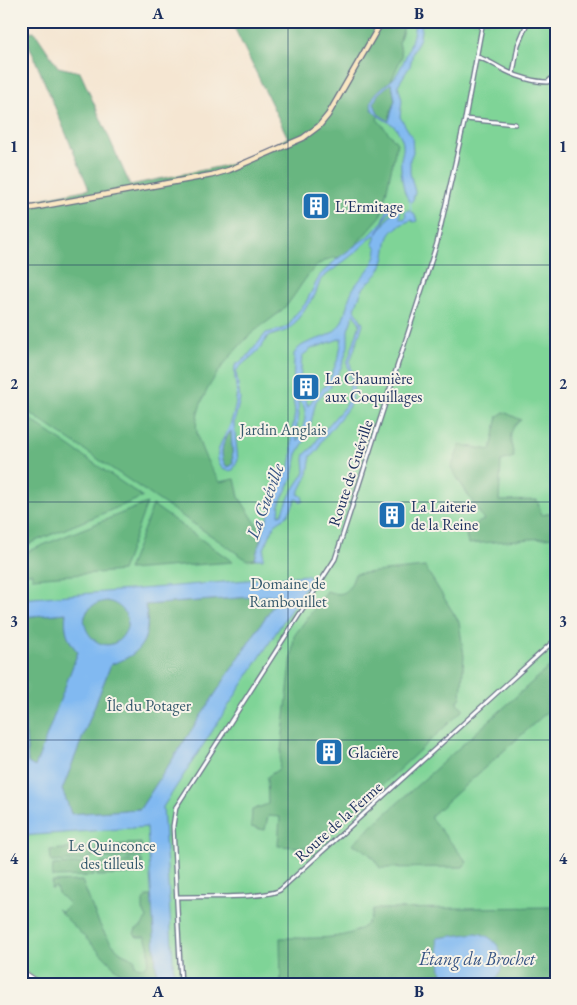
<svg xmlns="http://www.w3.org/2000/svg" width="577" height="1005" font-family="'EB Garamond',serif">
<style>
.green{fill:#7fd497;stroke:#4d827a}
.forest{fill:#67b680;stroke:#41726f;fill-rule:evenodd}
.water{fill:#81b9f1;stroke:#4e74a8;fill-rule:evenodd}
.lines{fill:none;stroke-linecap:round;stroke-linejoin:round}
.stream{stroke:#81b9f1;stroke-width:1}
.minor-casing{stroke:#676f87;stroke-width:5.5}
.tertiary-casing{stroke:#676f87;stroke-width:6}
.secondary-casing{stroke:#676f87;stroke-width:7}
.minor{stroke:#fff;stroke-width:3}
.tertiary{stroke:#fff;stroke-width:4}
.secondary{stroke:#fae7c3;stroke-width:4.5}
.grid{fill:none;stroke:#1b2f5e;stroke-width:1;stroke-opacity:0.55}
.labels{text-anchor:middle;stroke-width:4;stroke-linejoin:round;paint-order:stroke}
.poi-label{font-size:16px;fill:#1b2f5e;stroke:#f7f3e8;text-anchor:start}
.park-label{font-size:16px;fill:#34586c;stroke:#f7f3e8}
.street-label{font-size:16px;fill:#1b2f5e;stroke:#f7f3e8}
.water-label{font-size:18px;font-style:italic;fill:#345283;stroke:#f7f3e8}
.neatline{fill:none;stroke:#1b2f5e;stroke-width:2}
.grid-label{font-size:16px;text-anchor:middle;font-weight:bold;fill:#1b2f5e}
</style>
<rect width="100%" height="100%" fill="#f7f3e8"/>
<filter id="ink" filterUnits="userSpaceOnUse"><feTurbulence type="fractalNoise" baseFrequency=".02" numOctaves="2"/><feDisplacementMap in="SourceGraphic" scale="10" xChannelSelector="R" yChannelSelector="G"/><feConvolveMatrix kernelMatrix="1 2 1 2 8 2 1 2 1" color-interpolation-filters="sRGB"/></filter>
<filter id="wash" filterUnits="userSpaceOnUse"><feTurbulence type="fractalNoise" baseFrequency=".0096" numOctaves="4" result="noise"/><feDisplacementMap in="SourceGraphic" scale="20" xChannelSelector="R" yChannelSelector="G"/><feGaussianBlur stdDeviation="1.12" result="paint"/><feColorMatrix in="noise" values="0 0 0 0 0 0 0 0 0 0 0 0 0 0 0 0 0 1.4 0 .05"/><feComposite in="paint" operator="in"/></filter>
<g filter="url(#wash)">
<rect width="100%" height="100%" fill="#f5e6d2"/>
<polygon class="green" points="386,21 556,21 556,984 44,984 21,969 21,215 223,177 313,137"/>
<g class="forest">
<path d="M231 21H406L399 42 402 56 390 83 392 84 395 100 390 113V121L386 120 379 115 377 119 397 143 381 216 344 258C314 253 302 288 286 306 276 317 261 325 250 335 228 357 203 387 197 418 193 438 209 466 220 482L235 479 239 497 257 525 260 534V541L255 559 247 560 21 407V203L89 189 24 33 34 31 58 67 80 72 130 185 233 164 288 138ZM310 191 325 197 327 203V212L318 216 311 215 300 205V200Z"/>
<path d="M504 412 521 420C506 431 511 441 514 457L501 461 499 501 537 500 542 515 556 512V537L468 544 465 529 484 520 451 468 460 445 491 450 498 416Z"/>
<polygon points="21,413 143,497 21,547"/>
<path d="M231 431 233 463 231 466 227 467C218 456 222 441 231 431Z"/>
<polygon points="147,503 122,571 32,578 32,573 24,573 21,567 21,554"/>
<polygon points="153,505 233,562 128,570"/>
<path d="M425 567 459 622 464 656 461 697 457 703 464 709 315 848 278 846 280 817 268 816 265 830 251 827 252 810 268 804 267 777 279 769 294 636 327 591C345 598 349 591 355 574Z"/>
<path d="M277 595 278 598 140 809 71 814 67 802 62 790 111 664C142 656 153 635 145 605Z"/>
<circle cx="106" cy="623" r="22"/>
<path d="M66 613C64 628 67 640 78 652L36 767 28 764 21 676V617Z"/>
<path d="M550 666 556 670V704L430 817 467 862 463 867 380 868C372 856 366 848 352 844Z"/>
<polygon points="141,843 142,857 102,859 101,856 96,856 96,846"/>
<polygon points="92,847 93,857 88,857 88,860 51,862 50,850"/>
<polygon points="142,860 143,874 97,876 97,865 101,865 101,863"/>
<polygon points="89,863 89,866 93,866 94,876 52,877 53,865"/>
<path d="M82 881C92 904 99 933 118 950 123 955 130 955 135 960V966L145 967C152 959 149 946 145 937H137L134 934 136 929 141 927 147 918 143 910V901L147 896H152L157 980 160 981V984H131L57 909 62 912 69 904 58 893 56 887 51 889 52 882Z"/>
<path d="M556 907V984H281L280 938C306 937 370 945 373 909Z"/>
</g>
<g class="water">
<path d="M415 21H422L420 38 413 52 410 66 398 85 402 100 400 117 412 137 413 152 410 159V173L415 192 413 200 411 202C403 198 400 168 401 159 402 154 404 149 403 144 403 140 398 130 395 127 388 119 367 116 372 100 376 90 387 85 394 78 403 67 415 36 415 21ZM390 84H392L395 100 389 121 378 114 374 103 378 94Z"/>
<path d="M393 205 377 234 397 206 400 208V218L404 219 406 217 405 212 408 210 414 213 417 221 413 222 412 220C375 233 394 249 378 273 374 278 368 282 364 287 360 294 357 302 355 309L363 324 350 362 354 384 352 398 348 408 321 442 319 449 311 456 308 474 298 494 302 496 303 501 302 502 296 499 288 515 275 524 264 549 263 559H255L266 522 278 489 290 466 292 455V433L295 412 293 398 294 354C301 340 321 341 333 332 347 322 345 305 352 291 360 276 377 266 377 248L373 244 376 236 374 235 356 252 321 279 315 295 292 327 288 330 267 337C262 352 246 359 236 371L240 399 234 423 238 460 233 470C228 471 223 471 220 465 212 450 227 436 231 422 233 415 236 406 236 399 238 388 233 377 235 365L246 358 266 333 282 329 289 325 294 316 305 304 320 275 337 259 371 234 383 221 387 210ZM354 313 360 324 347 363 351 379 348 398 345 406 320 435 313 447 305 454 304 459 305 472 290 495 282 514 279 515 280 502 293 477 297 454 308 435 316 401 330 387 342 366 348 346V330ZM342 338 339 356 331 376 325 386 316 395 308 406 300 380 302 356 311 349ZM298 400C312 409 302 429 298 441L295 435 299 416ZM231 431 233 463 231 466 227 467C218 456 222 441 231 431Z"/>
<path d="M308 575 310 580 163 807 174 976 167 981 157 980 147 827 21 836V676L28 763 35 767 78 652C67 640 64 628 66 613L21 617V599ZM277 595 278 598 140 809 71 814 67 802 62 790 111 664C143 655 152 636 145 605ZM106 601C122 603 134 619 124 634 102 669 58 609 106 601Z"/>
<path d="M476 933C502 936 512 967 491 984H443L437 938Z"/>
</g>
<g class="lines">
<polyline class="stream" points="410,201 411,212"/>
</g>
</g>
<g filter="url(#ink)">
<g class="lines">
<defs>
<g id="minor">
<path d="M477 57C488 60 496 66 506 71 518 77 535 82 548 82L556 74"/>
<polyline points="513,74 518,45 528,21"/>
<polyline points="465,119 515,124"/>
<path d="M177 897C199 896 264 899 280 890L556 639"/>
<polyline points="181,984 173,826 176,807 335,559 437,243 465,119 483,21"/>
</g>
<polyline id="tertiary" points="21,971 41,984"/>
<polyline id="secondary" points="21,210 212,175 229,170 303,138 319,126 328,115 382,21"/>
</defs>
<use href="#minor" class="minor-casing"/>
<use href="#tertiary" class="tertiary-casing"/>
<use href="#secondary" class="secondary-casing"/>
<use href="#minor" class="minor"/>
<use href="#tertiary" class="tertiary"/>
<use href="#secondary" class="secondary"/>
</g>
</g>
<path class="grid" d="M288 21V984M21 265H556M21 502H556M21 740H556"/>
<defs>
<symbol id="building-square" viewBox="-11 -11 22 22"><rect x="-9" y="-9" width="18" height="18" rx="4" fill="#1f6fb2" stroke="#f7f3e8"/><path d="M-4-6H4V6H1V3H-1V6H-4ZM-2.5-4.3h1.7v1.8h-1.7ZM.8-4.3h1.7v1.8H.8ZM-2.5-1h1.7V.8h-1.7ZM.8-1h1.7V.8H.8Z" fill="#fff"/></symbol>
</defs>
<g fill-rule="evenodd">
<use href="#building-square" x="300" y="190" width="32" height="32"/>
<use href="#building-square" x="290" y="371" width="32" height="32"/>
<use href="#building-square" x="376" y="499" width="32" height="32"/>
<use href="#building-square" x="313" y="736" width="32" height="32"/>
</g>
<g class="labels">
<g class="poi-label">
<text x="335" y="212">L'Ermitage</text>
<text x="325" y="384">La Chaumière<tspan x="325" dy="18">aux Coquillages</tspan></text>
<text x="411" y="512">La Laiterie<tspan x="411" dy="18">de la Reine</tspan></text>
<text x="348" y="758">Glacière</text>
</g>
<g class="park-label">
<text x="283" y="435">Jardin Anglais</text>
<text x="288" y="589">Domaine de<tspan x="288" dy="18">Rambouillet</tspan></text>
<text x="149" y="711">Île du Potager</text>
<text x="112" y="851">Le Quinconce<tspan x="112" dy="18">des tilleuls</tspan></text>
</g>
<g class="street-label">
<text transform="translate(350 473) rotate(-72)" y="6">Route de Guéville</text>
<text transform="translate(338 821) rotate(-42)" y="6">Route de la Ferme</text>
</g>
<g class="water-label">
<text transform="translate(265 501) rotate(-70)" y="6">La Guéville</text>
<text x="477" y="965">Étang du Brochet</text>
</g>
</g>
<rect width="577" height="1005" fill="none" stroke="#f7f3e8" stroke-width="55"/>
<rect x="28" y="28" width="522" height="950" class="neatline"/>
<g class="grid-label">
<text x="158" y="19">A</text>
<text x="419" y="19">B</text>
<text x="14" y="152">1</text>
<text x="563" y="152">1</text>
<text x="14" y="389">2</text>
<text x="563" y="389">2</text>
<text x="14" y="627">3</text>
<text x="563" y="627">3</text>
<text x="14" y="864">4</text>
<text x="563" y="864">4</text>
<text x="158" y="997">A</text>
<text x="419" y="997">B</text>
</g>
</svg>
